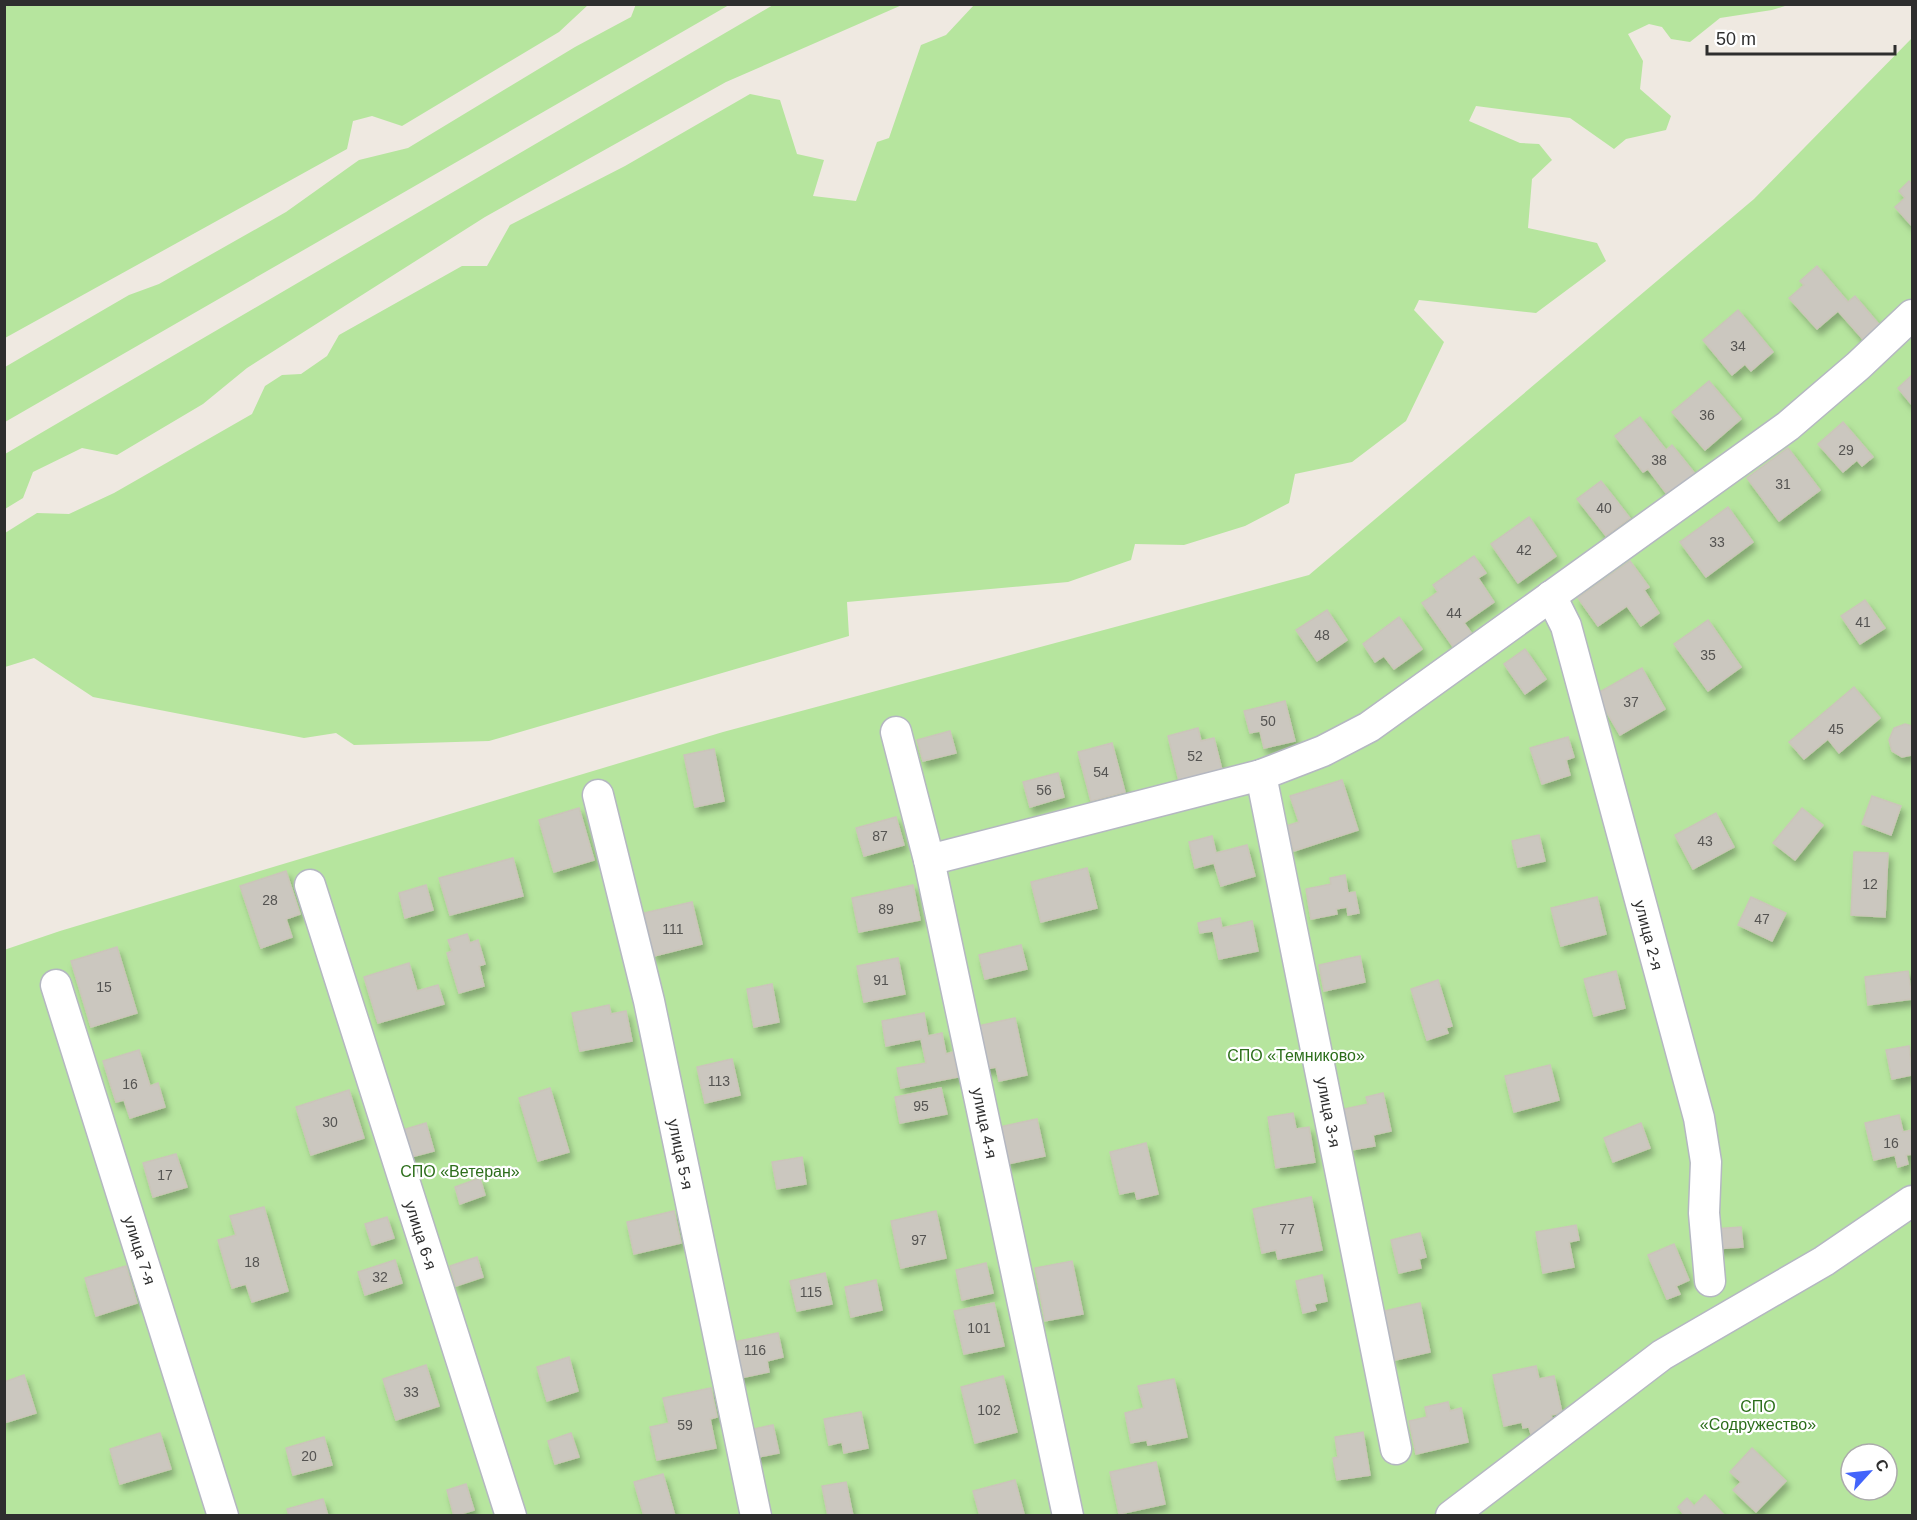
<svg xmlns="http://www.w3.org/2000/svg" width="1917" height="1520" font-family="Arial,sans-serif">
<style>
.green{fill:#b6e59e;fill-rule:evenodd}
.building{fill:#cbc7bf;stroke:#cbc5ba;stroke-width:1.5;filter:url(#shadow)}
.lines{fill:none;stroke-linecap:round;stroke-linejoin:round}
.street-casing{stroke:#b4b7c1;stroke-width:33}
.street{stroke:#fff;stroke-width:30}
.labels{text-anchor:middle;stroke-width:4.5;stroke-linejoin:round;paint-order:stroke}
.number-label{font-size:14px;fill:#555452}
.street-label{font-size:16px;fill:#2e2e2e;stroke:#fff}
.park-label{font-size:16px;fill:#2c6e1b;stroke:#fff}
</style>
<defs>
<filter id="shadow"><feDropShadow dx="3.5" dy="6" stdDeviation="3" flood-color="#0004"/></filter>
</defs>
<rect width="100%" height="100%" fill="#efe9e1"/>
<g class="green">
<polygon points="5,4 588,4 588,5 559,32 402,126 372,116 353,121 347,149 5,338"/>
<polygon points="636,4 729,5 5,422 5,367 129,295 159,284 286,212 359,160 408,148 575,47 631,17"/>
<polygon points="773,5 902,5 726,82 485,217 247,368 203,404 117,455 82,448 33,472 23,498 5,509 5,454"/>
<polygon points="974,5 1788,5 1772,10 1720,18 1690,42 1671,39 1662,27 1649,24 1628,34 1643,61 1640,89 1671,116 1666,130 1626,139 1614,149 1570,118 1476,106 1469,121 1520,143 1539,144 1552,160 1532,179 1528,228 1597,243 1606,261 1536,313 1419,300 1414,310 1444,342 1406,421 1352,462 1295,474 1289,503 1245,526 1184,545 1135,544 1131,560 1068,582 847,602 849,636 489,741 354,745 336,733 304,738 93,697 34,658 5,667 5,533 37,513 69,514 114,493 252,414 265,386 282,375 301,374 327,356 339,335 462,266 487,266 510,225 625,166 750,94 780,100 797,154 824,160 813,196 856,201 877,142 889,138 921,45 946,35"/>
<path d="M1912 38V1515H5L4 950 60 931 723 732 1309 575 1754 199ZM1851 1454H1887V1490H1851Z"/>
</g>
<g class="building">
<polygon points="1909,181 1912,184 1912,226 1895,207 1905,198 1899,191"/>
<polygon points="1817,266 1848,302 1855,296 1883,329 1867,344 1838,311 1817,329 1789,298 1804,285 1800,281"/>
<polygon points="1738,310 1773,352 1751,371 1745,364 1732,375 1703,340"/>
<polygon points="1912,375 1912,405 1898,388"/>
<polygon points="1709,381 1741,419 1705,450 1672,412"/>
<polygon points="1640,417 1666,450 1672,445 1697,476 1669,497 1648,469 1643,472 1615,436"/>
<polygon points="1843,422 1873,457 1862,466 1857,460 1843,472 1818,444"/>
<polygon points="1788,448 1820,490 1779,521 1747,478"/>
<polygon points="1601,481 1630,518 1606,536 1577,499"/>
<polygon points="1728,507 1753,542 1706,577 1680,542"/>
<polygon points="1529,517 1556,556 1518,583 1491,544"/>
<polygon points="1474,556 1486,573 1478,578 1494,602 1464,623 1475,638 1456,651 1422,603 1438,592 1433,585"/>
<polygon points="1630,561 1649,587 1644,590 1659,613 1641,626 1627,606 1598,626 1578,598"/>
<polygon points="1865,600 1885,628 1860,644 1841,616"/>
<polygon points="1327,610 1347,640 1317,661 1296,630"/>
<polygon points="1399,617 1422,649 1394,669 1384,656 1375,662 1363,644"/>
<polygon points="1708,620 1741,667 1708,691 1674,644"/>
<polygon points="1525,649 1546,679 1525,694 1504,664"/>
<polygon points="1642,668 1665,709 1620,735 1596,694"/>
<polygon points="1854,687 1880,718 1839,753 1828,739 1804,759 1789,742"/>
<polygon points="1285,701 1295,741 1264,748 1260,731 1250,733 1244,711"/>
<polygon points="1905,724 1912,726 1912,755 1902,757 1892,751 1889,740 1894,728"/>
<polygon points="1198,728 1201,741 1214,738 1222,770 1179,781 1168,736"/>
<polygon points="950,731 956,753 923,761 917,740"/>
<polygon points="1568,737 1574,757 1566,760 1570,775 1542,784 1530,748"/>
<polygon points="1112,743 1125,792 1091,801 1078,752"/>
<polygon points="714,749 724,801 695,807 684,755"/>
<polygon points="1058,773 1064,797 1030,807 1023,782"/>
<polygon points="1342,780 1358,830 1294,851 1286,826 1299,822 1290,796"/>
<polygon points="1872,796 1901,806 1891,835 1862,824"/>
<polygon points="579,808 594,860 554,872 539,820"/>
<polygon points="1802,808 1823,825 1795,860 1773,843"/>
<polygon points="1716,813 1734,847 1693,869 1675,835"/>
<polygon points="896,817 904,845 864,856 856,828"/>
<polygon points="1539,835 1545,861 1518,867 1512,841"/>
<polygon points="1212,836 1216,853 1247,845 1255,876 1221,886 1214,863 1195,868 1189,842"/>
<polygon points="1854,852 1888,853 1885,917 1851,915"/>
<polygon points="513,858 523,896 450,915 439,878"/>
<polygon points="1087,868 1097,908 1041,922 1031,882"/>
<polygon points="286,871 300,914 286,919 292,937 261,948 240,886"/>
<polygon points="1345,875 1348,893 1355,892 1359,913 1348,915 1347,907 1336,909 1337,914 1311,919 1306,889 1331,884 1330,878"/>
<polygon points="426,885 433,910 405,918 399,893"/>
<polygon points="913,885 920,920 859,932 852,898"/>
<polygon points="1597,897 1606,934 1561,946 1551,908"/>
<polygon points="1751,897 1786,913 1772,941 1738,925"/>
<polygon points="692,902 702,944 654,956 644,913"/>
<polygon points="1220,918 1222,928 1252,921 1258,951 1219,959 1213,931 1200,933 1198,923"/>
<polygon points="467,934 470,943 478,940 485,964 479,966 484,986 459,993 447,953 452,951 448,940"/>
<polygon points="1021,945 1027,969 985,979 979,955"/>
<polygon points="117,947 137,1013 91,1027 71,961"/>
<polygon points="1360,956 1365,982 1324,991 1319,965"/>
<polygon points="898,958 905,994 864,1002 857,966"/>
<polygon points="409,963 417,991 438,985 444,1004 378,1023 364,977"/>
<polygon points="1616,971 1625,1008 1594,1016 1584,979"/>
<polygon points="1908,971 1912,999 1868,1005 1865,977"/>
<polygon points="1438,980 1452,1026 1446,1028 1448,1033 1427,1040 1411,989"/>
<polygon points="772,984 779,1022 754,1027 747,989"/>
<polygon points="609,1005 611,1014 626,1011 632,1041 580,1051 572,1013"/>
<polygon points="924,1013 928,1036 942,1033 946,1054 953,1052 958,1077 901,1088 897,1068 926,1063 921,1039 886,1046 882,1021"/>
<polygon points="1015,1018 1027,1075 999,1081 996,1067 982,1070 973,1027"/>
<polygon points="1909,1046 1912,1075 1892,1079 1886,1050"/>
<polygon points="139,1050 150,1086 158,1083 165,1107 130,1118 124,1100 116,1102 103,1061"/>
<polygon points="732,1059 740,1095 705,1103 697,1067"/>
<polygon points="1550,1065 1559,1100 1514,1112 1505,1076"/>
<polygon points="550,1088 569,1152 538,1161 519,1098"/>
<polygon points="941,1088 947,1114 900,1123 895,1097"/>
<polygon points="349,1090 364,1138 311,1155 296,1107"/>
<polygon points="1383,1093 1391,1131 1373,1135 1375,1146 1352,1150 1344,1109 1368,1104 1366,1097"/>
<polygon points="1293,1113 1296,1129 1309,1127 1315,1162 1276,1168 1268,1117"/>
<polygon points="1899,1115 1903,1132 1912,1130 1912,1154 1906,1155 1908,1164 1898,1167 1895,1155 1874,1160 1865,1123"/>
<polygon points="1037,1119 1045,1156 1007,1164 999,1127"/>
<polygon points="426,1123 434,1151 407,1158 399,1131"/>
<polygon points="1641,1123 1650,1148 1613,1162 1604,1138"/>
<polygon points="1146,1143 1158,1194 1137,1199 1135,1191 1120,1194 1110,1152"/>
<polygon points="176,1154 187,1187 153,1197 143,1163"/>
<polygon points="802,1157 806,1184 777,1189 772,1162"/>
<polygon points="480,1178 485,1195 460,1204 455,1187"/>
<polygon points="1311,1197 1322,1250 1278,1259 1276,1250 1262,1253 1253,1209"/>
<polygon points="264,1207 288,1291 252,1302 246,1284 232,1288 218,1240 236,1235 230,1216"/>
<polygon points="674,1211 681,1243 634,1254 627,1222"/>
<polygon points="936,1211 946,1258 901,1268 891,1221"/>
<polygon points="387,1217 394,1238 372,1245 365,1224"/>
<polygon points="1576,1225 1579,1240 1569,1242 1574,1267 1543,1273 1536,1232"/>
<polygon points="1741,1227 1743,1247 1714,1249 1713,1229"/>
<polygon points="1420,1233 1426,1257 1419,1259 1421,1268 1399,1273 1391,1240"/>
<polygon points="1674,1244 1689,1280 1676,1286 1680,1294 1667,1299 1648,1255"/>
<polygon points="477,1257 483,1277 456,1286 450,1266"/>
<polygon points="395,1260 402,1283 365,1295 358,1272"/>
<polygon points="1072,1261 1083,1314 1045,1321 1035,1268"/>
<polygon points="986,1263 993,1293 962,1300 956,1270"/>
<polygon points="126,1266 137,1303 96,1316 85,1278"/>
<polygon points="825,1273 832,1304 797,1311 790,1281"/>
<polygon points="1322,1275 1327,1301 1314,1304 1316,1310 1303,1313 1296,1281"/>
<polygon points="876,1280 882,1310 851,1317 845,1287"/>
<polygon points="994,1303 1004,1346 964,1354 954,1311"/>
<polygon points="1420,1303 1430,1352 1395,1360 1384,1311"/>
<polygon points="778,1333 783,1357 767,1361 769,1372 735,1379 728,1343"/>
<polygon points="569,1357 578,1391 547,1401 537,1367"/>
<polygon points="426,1365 439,1406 396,1420 383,1379"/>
<polygon points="1536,1366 1539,1379 1554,1376 1562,1413 1551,1415 1555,1429 1531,1434 1529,1427 1523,1428 1522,1422 1504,1426 1493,1375"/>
<polygon points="24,1375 36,1413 4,1423 4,1382"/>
<polygon points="1003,1376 1017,1432 975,1443 961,1387"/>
<polygon points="1174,1379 1187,1437 1148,1445 1147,1440 1131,1443 1125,1413 1144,1408 1138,1386"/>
<polygon points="711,1388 717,1417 710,1419 716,1448 657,1460 650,1427 669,1423 663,1398"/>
<polygon points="1448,1402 1450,1411 1461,1408 1468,1442 1416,1454 1409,1421 1427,1417 1425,1407"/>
<polygon points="861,1412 868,1448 844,1453 842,1442 829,1445 824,1419"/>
<polygon points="773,1425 779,1453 753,1458 748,1430"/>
<polygon points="1363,1432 1370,1475 1337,1480 1333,1458 1338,1457 1335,1437"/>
<polygon points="160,1433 171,1469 120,1484 110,1449"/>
<polygon points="571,1433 579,1457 555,1464 548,1441"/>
<polygon points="324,1437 332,1465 293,1475 286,1448"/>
<polygon points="1752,1448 1786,1481 1756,1512 1733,1490 1741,1482 1730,1472"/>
<polygon points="1156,1462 1165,1504 1119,1514 1110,1472"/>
<polygon points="663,1474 675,1516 644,1516 634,1482"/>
<polygon points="1015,1480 1024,1514 980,1516 973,1491"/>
<polygon points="846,1482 853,1516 828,1516 822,1486"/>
<polygon points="466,1484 474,1510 454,1516 447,1490"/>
<polygon points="1705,1495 1725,1516 1685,1516 1678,1507 1687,1498 1694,1506"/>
<polygon points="323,1499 328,1516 289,1516 287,1509"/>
</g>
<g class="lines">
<defs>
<g id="street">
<polyline points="1551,596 1566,626 1699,1118 1706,1162 1704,1213 1710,1281"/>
<polyline points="896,732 929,860 1068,1516"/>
<polyline points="1261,775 1396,1449"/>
<polyline points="598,795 649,1001 756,1516"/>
<polyline points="929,860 1261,775 1323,751 1369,727 1788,426 1858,366 1912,315"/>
<polyline points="310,885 511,1516"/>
<polyline points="56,985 223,1516"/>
<polyline points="1451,1516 1662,1355 1824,1261 1912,1201"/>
</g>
</defs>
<use href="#street" class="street-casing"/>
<use href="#street" class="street"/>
</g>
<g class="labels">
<g class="number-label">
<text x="1738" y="351">34</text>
<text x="1707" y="420">36</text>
<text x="1846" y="455">29</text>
<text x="1659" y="465">38</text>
<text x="1783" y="489">31</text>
<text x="1604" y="513">40</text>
<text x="1717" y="547">33</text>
<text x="1524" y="555">42</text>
<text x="1454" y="618">44</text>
<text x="1863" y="627">41</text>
<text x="1322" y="640">48</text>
<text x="1708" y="660">35</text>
<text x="1631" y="707">37</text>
<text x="1268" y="726">50</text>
<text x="1836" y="734">45</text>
<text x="1195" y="761">52</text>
<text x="1101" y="777">54</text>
<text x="1044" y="795">56</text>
<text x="880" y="841">87</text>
<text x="1705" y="846">43</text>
<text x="1870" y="889">12</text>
<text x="270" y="905">28</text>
<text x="886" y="914">89</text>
<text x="1762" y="924">47</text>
<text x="673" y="934">111</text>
<text x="881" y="985">91</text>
<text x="104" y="992">15</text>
<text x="719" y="1086">113</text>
<text x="130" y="1089">16</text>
<text x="921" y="1111">95</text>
<text x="330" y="1127">30</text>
<text x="1891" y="1148">16</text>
<text x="165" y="1180">17</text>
<text x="1287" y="1234">77</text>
<text x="919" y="1245">97</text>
<text x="252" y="1267">18</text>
<text x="380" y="1282">32</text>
<text x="811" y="1297">115</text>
<text x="979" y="1333">101</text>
<text x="755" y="1355">116</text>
<text x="411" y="1397">33</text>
<text x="989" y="1415">102</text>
<text x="685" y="1430">59</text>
<text x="309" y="1461">20</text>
</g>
<g class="street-label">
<text transform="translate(1649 935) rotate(75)" y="6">улица 2-я</text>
<text transform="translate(1329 1112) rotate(79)" y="6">улица 3-я</text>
<text transform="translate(985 1123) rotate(78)" y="6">улица 4-я</text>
<text transform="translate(681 1154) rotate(78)" y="6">улица 5-я</text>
<text transform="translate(421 1235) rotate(72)" y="6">улица 6-я</text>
<text transform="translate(140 1250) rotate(72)" y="6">улица 7-я</text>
</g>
<g class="park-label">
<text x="1296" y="1061">СПО «Темниково»</text>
<text x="460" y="1177">СПО «Ветеран»</text>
<text x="1758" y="1412">СПО<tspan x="1758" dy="18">«Содружество»</tspan></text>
</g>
</g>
<rect width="1917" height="1520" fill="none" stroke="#2e2e2e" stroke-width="12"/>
<g transform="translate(1869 1472) rotate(63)"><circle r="28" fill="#ffffff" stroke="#ababab" stroke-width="1.5"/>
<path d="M0-4.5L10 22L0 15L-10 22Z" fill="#4264fb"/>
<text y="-9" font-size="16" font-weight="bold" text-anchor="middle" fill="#2e2e2e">С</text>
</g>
<path d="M1707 45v9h188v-9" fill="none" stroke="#2e2e2e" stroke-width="3"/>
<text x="1716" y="45" font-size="18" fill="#2e2e2e" stroke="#ffffff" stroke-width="4.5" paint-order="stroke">50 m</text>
</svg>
